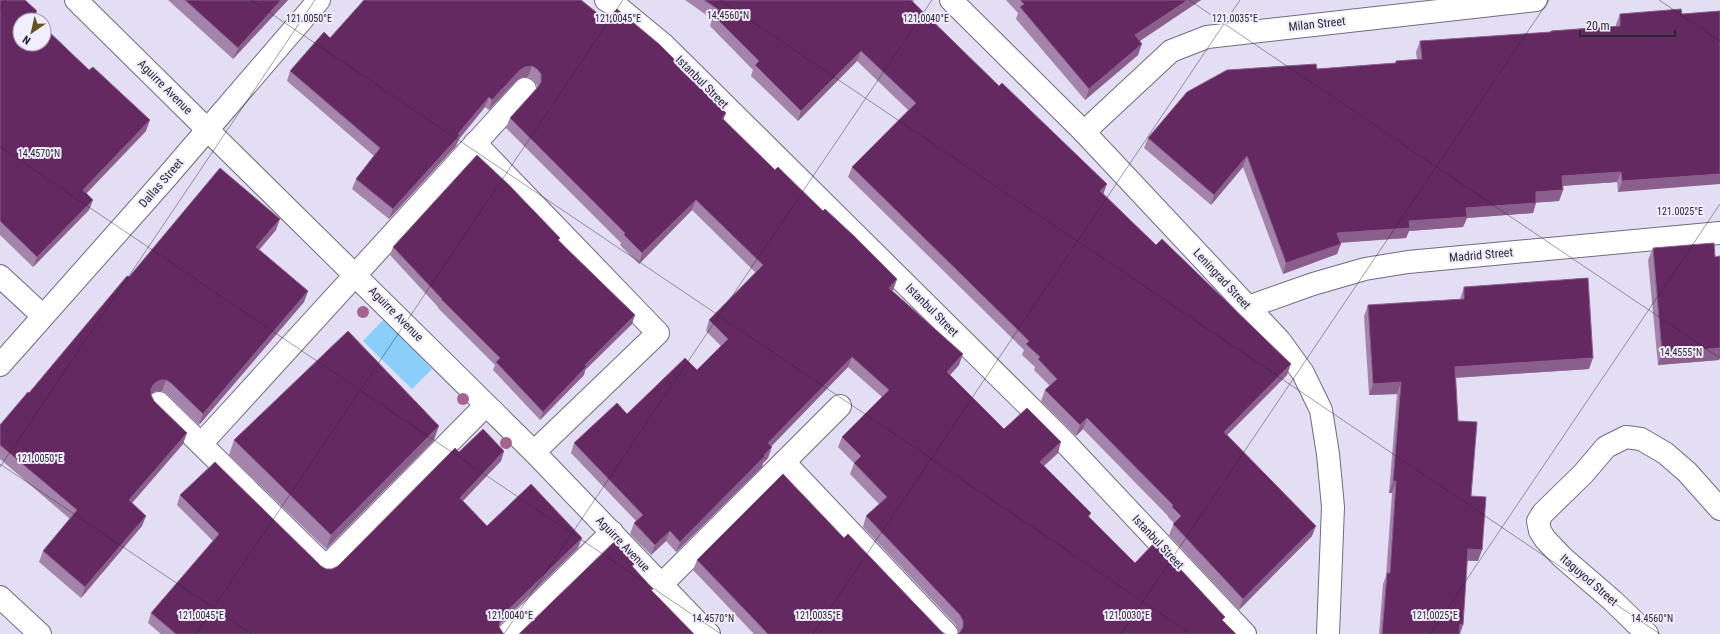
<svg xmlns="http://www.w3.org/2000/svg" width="1720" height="634" font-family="'Roboto Condensed',sans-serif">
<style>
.water{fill:#8acffa}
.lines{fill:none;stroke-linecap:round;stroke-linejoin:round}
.minor-casing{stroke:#716b7f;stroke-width:24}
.minor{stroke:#fff;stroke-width:22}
.tree{fill:#a6648c}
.wall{fill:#a484aa}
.shaded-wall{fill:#8b5f8d}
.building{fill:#652961;stroke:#8b5f8d}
.ticks{fill:none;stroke:#29272f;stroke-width:1;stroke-opacity:0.45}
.labels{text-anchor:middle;stroke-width:4;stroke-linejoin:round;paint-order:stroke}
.street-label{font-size:12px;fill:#29272f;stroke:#f1ecfe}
.ticks-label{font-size:10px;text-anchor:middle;fill:#29272f;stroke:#f1ecfe;stroke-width:4;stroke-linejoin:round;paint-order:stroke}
</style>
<rect width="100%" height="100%" fill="#e4def4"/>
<polygon class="water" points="384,319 432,369 412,389 363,341"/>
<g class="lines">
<defs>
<g id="minor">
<polyline points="76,0 534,452 709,634"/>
<polyline points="606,0 618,7 664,45 1058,435 1245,634"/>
<polyline points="951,0 1084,132 1280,341 1303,373 1321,410 1328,454 1333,507 1328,634"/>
<polyline points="1084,132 1171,51 1207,37 1536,0"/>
<polyline points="475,143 658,333 534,452"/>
<polyline points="0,276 43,316"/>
<polyline points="1248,307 1313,284 1365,269 1408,262 1720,233"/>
<polyline points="0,365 165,179 319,0"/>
<polyline points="159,403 326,567 486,405"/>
<polyline points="201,444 525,89"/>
<polyline points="784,462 947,634"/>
<polyline points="662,584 840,406"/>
<polyline points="0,597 40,634"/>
<polyline points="508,634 612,532"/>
<polyline points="1647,634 1613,601 1562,557 1545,539 1540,531 1538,521 1543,513 1583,474 1606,447 1626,437 1641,439 1665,453 1687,472 1720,509"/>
</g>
</defs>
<use href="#minor" class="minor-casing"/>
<use href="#minor" class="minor"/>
</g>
<g class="tree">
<circle cx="363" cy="312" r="6"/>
<circle cx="463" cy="399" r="6"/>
<circle cx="506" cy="443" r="6"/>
</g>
<g class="wall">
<polygon points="0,0 37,11 34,18 146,131 86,194 89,210 33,267 0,235"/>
<polygon points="168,0 288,0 233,59"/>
<polygon points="685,0 914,0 913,2 1103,193 1287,375 1227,435 1312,536 1239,610 1169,535 1174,523 1168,517 1168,516 1083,429 1076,436 1041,401 1045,390 1050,386 1034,370 1035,367 1022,355 1024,350 848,177 852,167 908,110 857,61 798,121 751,76 753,70 710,26 712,19"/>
<polygon points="1006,0 1201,0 1139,41 1138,55 1085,100 1016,19 1018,13"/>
<polygon points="1720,11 1618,192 1617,182 1563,186 1563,190 1559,201 1536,202 1533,213 1467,218 1463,227 1409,231 1406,238 1340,243 1337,254 1283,274 1243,167 1211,205 1144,148 1148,138 1317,69 1395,63 1396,61 1417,59 1416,52 1420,41 1551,32 1551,31 1616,26 1616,24 1620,14 1682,14"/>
<polygon points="606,20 676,61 675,63 724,120 775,170 823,211 897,279 893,290 892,291 959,365 950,375 1004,429 1058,453 1044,466 1091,513 1089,518 1135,563 1225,617 959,633 956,625 863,527 866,516 879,504 850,474 854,463 838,447 842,437 882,397 848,367 771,446 768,458 763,463 762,467 676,552 666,541 651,555 630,534 634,523 636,521 571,453 574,443 627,414 697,370 721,346 706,331 709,320 756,273 692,210 639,264 620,245 621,243 506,128 510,118 537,88 537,85 533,80 528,77 522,77 516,81 489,110 485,107 459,139 456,146 389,219 352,189 356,179 374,156 287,81 290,71 330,38"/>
<polygon points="276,230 259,250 308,291 304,302 199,425 167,394 162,391 156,391 151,394 151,395 154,401 183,444 132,503 142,526 81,598 39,562 43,551 70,519 0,459 0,425 29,393 129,277"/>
<polygon points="560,238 559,240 632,324 585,370 584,375 540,420 493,370 495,365 438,308 438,307 390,255 393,247"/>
<polygon points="1653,248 1715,257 1720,256 1720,357 1719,360 1658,365 1648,260"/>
<polygon points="1464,287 1589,369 1455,378 1458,421 1471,496 1478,561 1467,561 1460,634 1379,634 1383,584 1386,576 1392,493 1389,493 1397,394 1369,395 1364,316 1368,305 1460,299"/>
<polygon points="234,440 434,440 326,549 229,455"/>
<polygon points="504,451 501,461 463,501 487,526 578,548 499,625 499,627 503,633 504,634 161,634 148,623 151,613 213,541 177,505 180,495 326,569 332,569 338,566 459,452"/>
<polygon points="844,538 942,632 945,634 754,634 693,570 697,560"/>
</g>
<g class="shaded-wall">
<polygon points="281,0 288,0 233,59 238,48"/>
<polygon points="1188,0 1201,0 1131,47 1135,35"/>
<polygon points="37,11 33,20 32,16"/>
<polygon points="1142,44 1138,55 1085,100 1089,89"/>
<polygon points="861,51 857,61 798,121 801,111"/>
<polygon points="532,66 528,77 522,77 516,81 489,110 492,100 520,70 525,67"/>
<polygon points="489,97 485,107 459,139 456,146 389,219 393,209 458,134"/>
<polygon points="726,113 722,124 722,118"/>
<polygon points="150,120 146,131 79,201 83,190"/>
<polygon points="1247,156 1243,167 1211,205 1214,195"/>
<polygon points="1621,172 1617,182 1558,186 1562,176"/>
<polygon points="1720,174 1720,184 1618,192 1622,181"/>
<polygon points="1107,184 1103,195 1100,191"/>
<polygon points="1563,190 1559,201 1532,203 1536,192"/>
<polygon points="93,200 89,210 33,267 37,257"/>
<polygon points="696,200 692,210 639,264 642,253"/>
<polygon points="1536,203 1533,213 1467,218 1463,227 1409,231 1406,238 1333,243 1337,233 1409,221 1466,208"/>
<polygon points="280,219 276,230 252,258 256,247"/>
<polygon points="1341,244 1337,254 1283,274 1286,263"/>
<polygon points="897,279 893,290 885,299 889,288"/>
<polygon points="308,291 304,302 199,425 203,414"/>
<polygon points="635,315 632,324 585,370 584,375 540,420 543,412 585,365"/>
<polygon points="1720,348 1720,357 1719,360 1658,365 1662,353"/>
<polygon points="963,354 959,365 943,383 947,372"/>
<polygon points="852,357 848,367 764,454 768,443"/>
<polygon points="1593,358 1589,369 1450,378 1455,367"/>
<polygon points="1291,364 1287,375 1220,442 1224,432"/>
<polygon points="160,380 166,380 162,391 156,391 150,395 151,389 154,384"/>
<polygon points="1401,382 1397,394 1369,395 1373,384"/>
<polygon points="1087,418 1083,429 1076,436 1080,425"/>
<polygon points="439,426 434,440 326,549 331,535"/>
<polygon points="187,433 183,444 125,511 129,500"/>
<polygon points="1061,442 1058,453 1036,473 1040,462"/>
<polygon points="772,447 768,458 763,463 762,467 676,552 680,542"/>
<polygon points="504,451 501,461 456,508 460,498"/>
<polygon points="1393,481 1396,481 1392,493 1389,493"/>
<polygon points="146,516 142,526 81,598 85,587"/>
<polygon points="1316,526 1312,536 1239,610 1243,599"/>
<polygon points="670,531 666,541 651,555 655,545"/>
<polygon points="582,538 578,548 499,625 500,621 503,615"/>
<polygon points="1468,549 1482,550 1478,561 1464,560"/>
<polygon points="1460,624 1463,625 1460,634 1456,634"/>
</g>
<g class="building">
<polygon points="0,0 25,0 37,11 32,16 36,20 20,20 20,44 44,44 44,27 89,70 93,67 150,120 83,190 93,200 37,257 0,221"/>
<polygon points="185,0 281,0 238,48"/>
<polygon points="364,0 581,0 606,20 617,9 659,44 676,61 674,63 726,113 722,118 775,170 778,167 823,211 825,209 854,236 897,279 889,288 963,354 947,372 1004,429 1027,408 1061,442 1040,462 1091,513 1088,516 1135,563 1155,542 1225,617 1222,620 1236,634 957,634 960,632 963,627 963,621 960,615 866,516 887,497 854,463 861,456 842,437 889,390 852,357 768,443 772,447 764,455 765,456 680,542 670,531 655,545 634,523 643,515 574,443 617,403 627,414 685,358 697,370 728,339 709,320 763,265 696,200 642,253 624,235 625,233 510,118 538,87 541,82 541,74 537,69 532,66 525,67 520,70 492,100 489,97 458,134 460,135 393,209 356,179 380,148 290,71 324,32 330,38"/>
<polygon points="704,0 911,0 999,86 1002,83 1107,184 1100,191 1156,245 1162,239 1291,364 1224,432 1316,526 1243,599 1173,524 1181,516 1172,507 1173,505 1087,418 1080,425 1045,390 1057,379 1038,359 1040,357 1026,344 1029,341 852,167 916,103 861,51 801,111 755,65 759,61 713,15 719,10"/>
<polygon points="1020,0 1188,0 1135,35 1142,44 1089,89 1020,7 1024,4"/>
<polygon points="1681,9 1682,14 1720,11 1720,174 1622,181 1621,172 1562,176 1563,190 1536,192 1536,203 1466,208 1467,217 1409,221 1410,228 1337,233 1341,244 1286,263 1247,156 1214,195 1148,138 1187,92 1227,70 1316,64 1317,69 1396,63 1396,61 1422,59 1420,41 1551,32 1551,31 1620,26 1620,14"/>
<polygon points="477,155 509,185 560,238 558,240 635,315 585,365 587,366 543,412 496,362 500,358 441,299 442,299 393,247"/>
<polygon points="220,168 280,219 256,247 308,291 203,414 171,383 166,380 160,380 154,384 151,389 151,395 154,401 187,433 129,500 146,516 85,587 43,551 77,510 0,445 0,425 28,392 29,393 127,276 129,277"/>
<polygon points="1714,243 1715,257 1720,256 1720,348 1662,353 1653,248"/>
<polygon points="1588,278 1593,358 1455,367 1458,421 1477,422 1471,496 1486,497 1482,550 1468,549 1463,625 1460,624 1459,634 1382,634 1387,573 1390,573 1396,481 1393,481 1401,382 1373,384 1368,305 1464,299 1464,287"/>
<polygon points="348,331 439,426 331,535 234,440"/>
<polygon points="483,429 504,451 460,498 487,526 531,484 582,538 503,615 500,621 499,627 503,633 504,634 176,634 151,613 219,534 180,495 215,462 321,566 326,569 332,569 338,566 455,448 459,452"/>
<polygon points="783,474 844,538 848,534 942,632 945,634 768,634 697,560"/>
<polygon points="615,541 636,563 632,566 653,589 651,590 694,634 519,634"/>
</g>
<path class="ticks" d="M251 0 1191 634M720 0 1660 634M1189 0 1720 358M1659 0 1720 41M0 9 6 0M0 147 721 634M0 464 252 634M0 467 315 0M196 634 623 0M504 634 932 0M813 634 1240 0M1121 634 1549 0M1430 634 1720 204"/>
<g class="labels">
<g class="street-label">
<text transform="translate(1317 24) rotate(-6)" y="4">Milan Street</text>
<text transform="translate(702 82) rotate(45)" y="4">Istanbul Street</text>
<text transform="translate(165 87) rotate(45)" y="4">Aguirre Avenue</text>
<text transform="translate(161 183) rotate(-49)" y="4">Dallas Street</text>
<text transform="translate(1481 255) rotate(-5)" y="4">Madrid Street</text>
<text transform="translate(1222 279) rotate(47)" y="4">Leningrad Street</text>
<text transform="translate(932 310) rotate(45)" y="4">Istanbul Street</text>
<text transform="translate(396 314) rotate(45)" y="4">Aguirre Avenue</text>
<text transform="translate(1158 542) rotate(47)" y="4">Istanbul Street</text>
<text transform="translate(623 544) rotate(46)" y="4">Aguirre Avenue</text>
<text transform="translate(1589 580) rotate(41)" y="4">Itaguyod Street</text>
</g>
</g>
<g class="ticks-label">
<text x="728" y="19">14.4560°N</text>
<text x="309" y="22">121.0050°E</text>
<text x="618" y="22">121.0045°E</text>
<text x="926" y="22">121.0040°E</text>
<text x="1235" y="22">121.0035°E</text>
<text x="39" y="157">14.4570°N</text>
<text x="1680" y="215">121.0025°E</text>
<text x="1681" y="356">14.4555°N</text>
<text x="40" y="462">121.0050°E</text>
<text x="201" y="619">121.0045°E</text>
<text x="510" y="619">121.0040°E</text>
<text x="818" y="619">121.0035°E</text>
<text x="1127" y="619">121.0030°E</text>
<text x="1435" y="619">121.0025°E</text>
<text x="713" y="622">14.4570°N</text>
<text x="1652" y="622">14.4560°N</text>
</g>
<g transform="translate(32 32) rotate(214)"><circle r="19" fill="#f1ecfe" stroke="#a19dab"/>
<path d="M0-3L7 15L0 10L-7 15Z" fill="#625522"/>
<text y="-6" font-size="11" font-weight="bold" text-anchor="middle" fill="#29272f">N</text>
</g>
<path d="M1580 30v6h95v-6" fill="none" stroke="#29272f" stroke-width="2"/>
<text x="1586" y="30" font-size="12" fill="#29272f" stroke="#f1ecfe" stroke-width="3" paint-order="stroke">20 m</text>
</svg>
